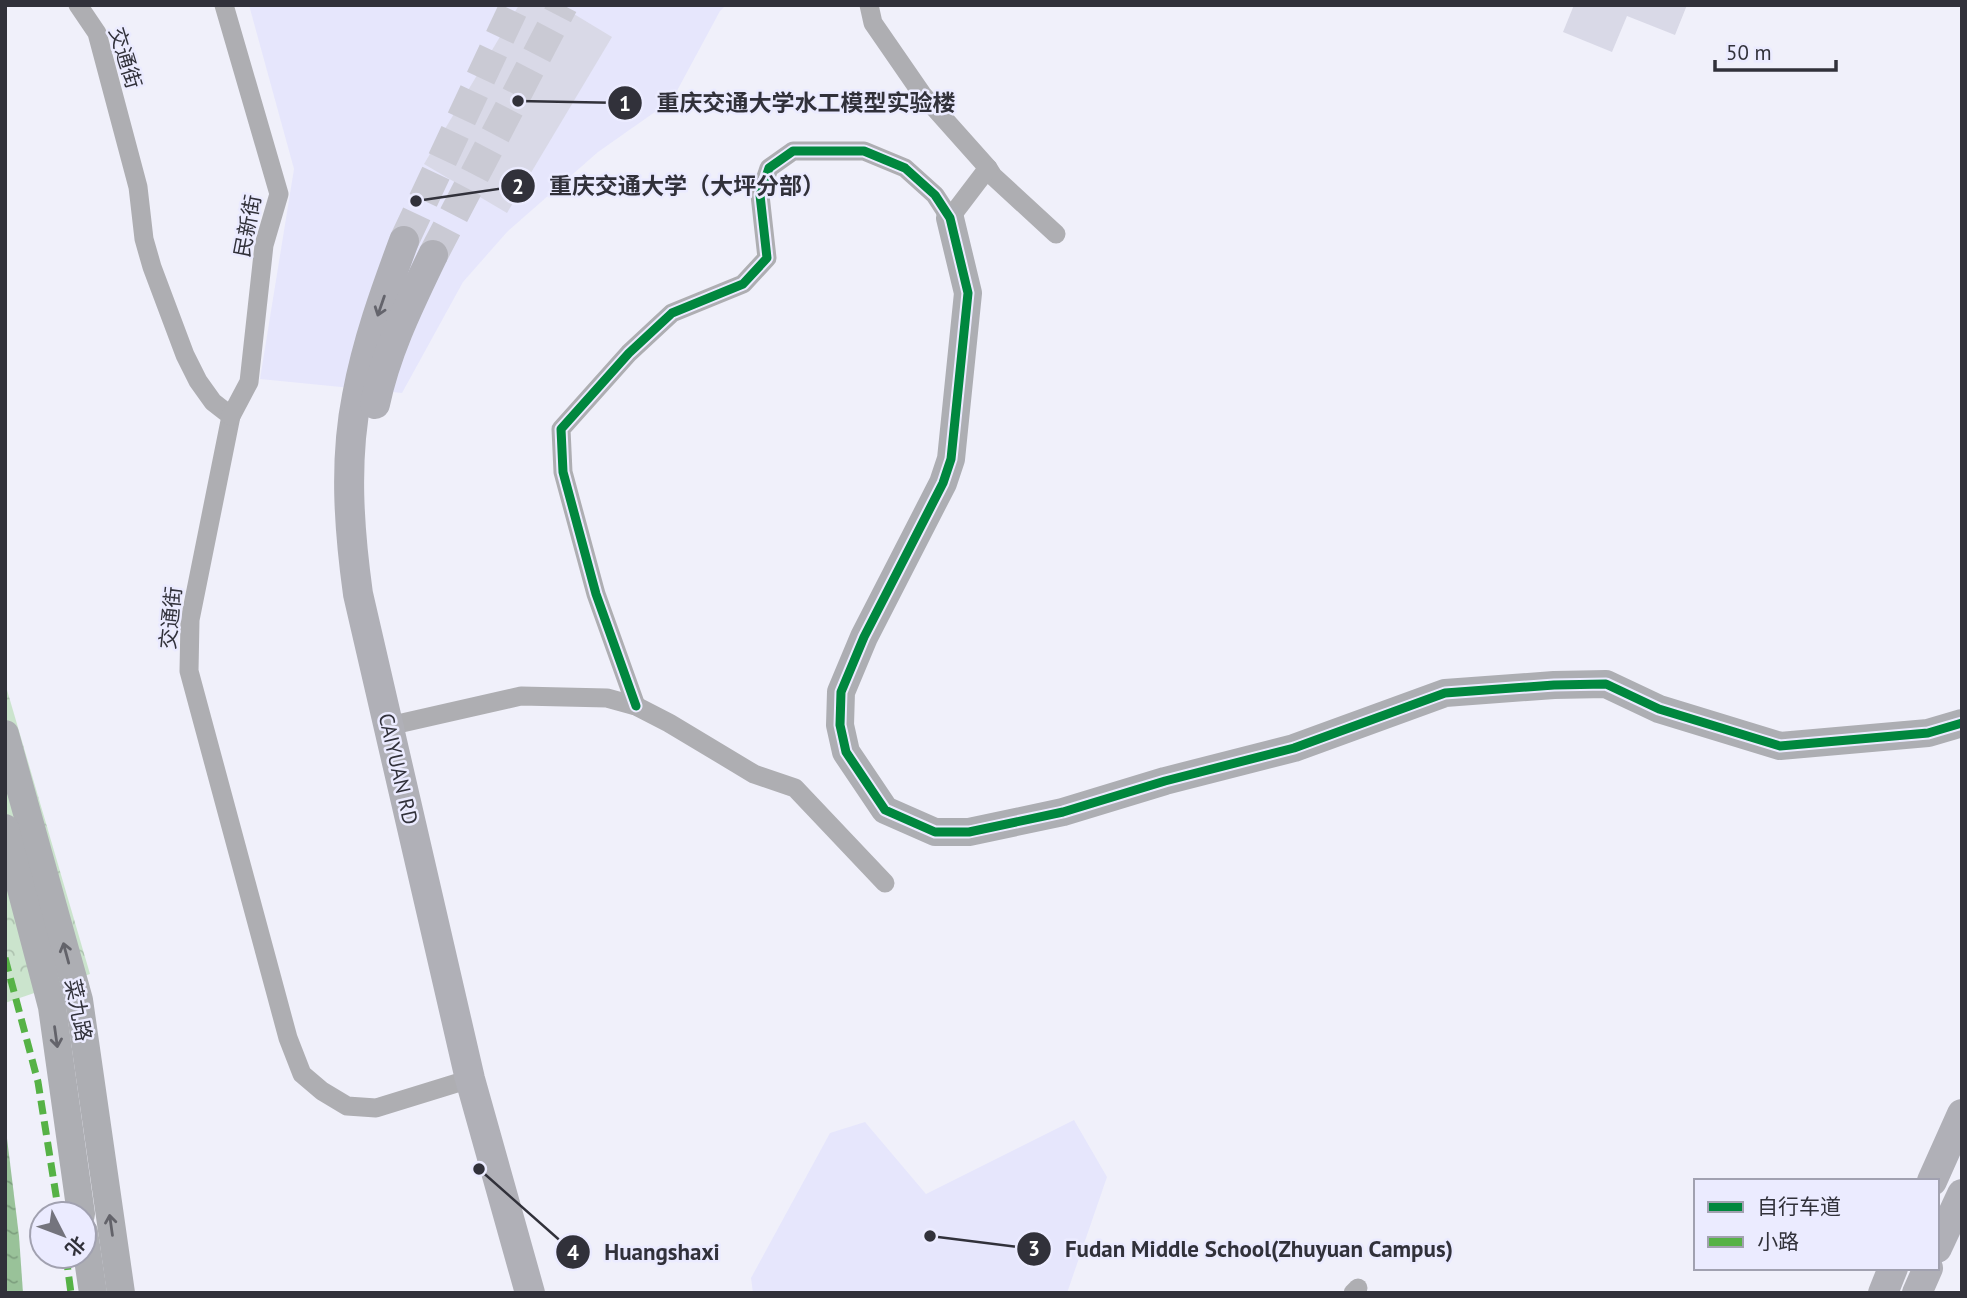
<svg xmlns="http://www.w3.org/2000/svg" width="1967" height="1298" font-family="'PT Sans','Noto Sans SC',sans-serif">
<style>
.built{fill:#e6e6fc}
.park{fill:url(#park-crowns)}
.water{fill:url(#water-ripples)}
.building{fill:#d9d9e7}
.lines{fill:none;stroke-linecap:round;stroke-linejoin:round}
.primary-tunnel{stroke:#cacad4;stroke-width:30;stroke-dasharray:30 15;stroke-linecap:butt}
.street{stroke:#aeaeb2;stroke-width:19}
.secondary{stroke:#adaeb3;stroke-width:28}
.primary{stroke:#b0b0b7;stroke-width:30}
.quiet{stroke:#56b246;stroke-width:7;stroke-dasharray:14 7;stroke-linecap:butt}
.cycleway-casing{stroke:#ebebff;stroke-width:13}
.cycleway{stroke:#00873e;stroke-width:9}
.oneway{stroke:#64646c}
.oneway2{stroke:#63636a}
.labels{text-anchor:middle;stroke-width:5;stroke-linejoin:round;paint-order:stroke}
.street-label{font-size:21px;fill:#31313a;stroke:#ebebff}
.leader{fill:none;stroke:#31313a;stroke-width:2.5}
.callout-dot{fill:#31313a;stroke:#ebebff;stroke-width:2.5}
.mark-label{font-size:21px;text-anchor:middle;font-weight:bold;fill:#fff}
.callout-label{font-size:23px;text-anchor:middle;font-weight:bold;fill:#31313a;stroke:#ebebff;stroke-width:5;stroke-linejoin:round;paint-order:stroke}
</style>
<defs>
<pattern id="park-crowns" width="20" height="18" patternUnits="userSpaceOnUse" patternTransform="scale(1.75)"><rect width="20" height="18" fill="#cbe4cd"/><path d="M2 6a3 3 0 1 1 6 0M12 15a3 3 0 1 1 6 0" fill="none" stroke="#afc4b1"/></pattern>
<pattern id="water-ripples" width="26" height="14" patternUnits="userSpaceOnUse" patternTransform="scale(1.75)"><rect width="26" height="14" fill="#99c299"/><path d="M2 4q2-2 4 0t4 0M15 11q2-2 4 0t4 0" fill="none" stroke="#7d9e7e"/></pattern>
</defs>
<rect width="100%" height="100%" fill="#f0f0fa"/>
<g class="built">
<polygon points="249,5 726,5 720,11 672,100 598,152 507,232 463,282 402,393 260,379 294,169"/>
<polygon points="1074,1120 1107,1177 1067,1293 753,1293 751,1278 830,1133 865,1122 926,1194"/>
</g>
<polygon class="park" points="5,683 90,974 5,1003"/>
<polygon class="water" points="5,1122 19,1236 23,1293 5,1293"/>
<g class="building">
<polygon points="519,5 559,5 612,37 507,213 424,164"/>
<polygon points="1574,5 1687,5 1675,35 1627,16 1612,52 1563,32"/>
</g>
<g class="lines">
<g class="primary-tunnel">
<polyline points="404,241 515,5"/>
<polyline points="433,255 563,5"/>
</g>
<g class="street">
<polyline points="78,5 97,33 138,187 144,239 152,267 185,355 198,381 213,402 231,416 190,620 189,671 288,1038 302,1074 322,1091 347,1106 376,1108 470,1079"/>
<polyline points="224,5 279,194 264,245 249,382 231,416"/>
<polyline points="869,5 873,23 922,94 988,168 993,176 1056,234"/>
<polyline points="636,706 596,594 563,472 561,429 629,353 672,313 743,284 767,258 760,195 769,168 793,151 864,151 905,168 935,195 950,218 988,168"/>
<polyline points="402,723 521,696 607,698 636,706 669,723 754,774 795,788 885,883"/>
<polyline points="1353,1293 1358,1288"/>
</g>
<g class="secondary">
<polyline points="950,218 968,293 951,459 943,483 864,637 841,692 840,725 846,752 885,810 935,832 969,832 1063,812 1165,781 1294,748 1445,693 1554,685 1606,684 1659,709 1780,746 1928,733 1962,723"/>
<polyline points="5,734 79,1000 121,1293"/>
<polyline points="5,828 52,1007 81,1214"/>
<polyline points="84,1232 93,1293"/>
</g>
<g class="primary">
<path d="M404 241C385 292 367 342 357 396 344 461 349 529 358 594L470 1079 530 1293"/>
<path d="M375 404C386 351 410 303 433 255"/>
<polyline points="1932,1181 1962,1114"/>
<polyline points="1937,1248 1962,1194"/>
<polyline points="1883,1293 1893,1268"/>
<polyline points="1917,1293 1928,1268"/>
</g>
<g class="quiet">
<polyline points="5,958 38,1082 59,1214"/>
<polyline points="66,1256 71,1293"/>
</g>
<defs>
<polyline id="cycleway" points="636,706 596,594 563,472 561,429 629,353 672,313 743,284 767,258 760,195 769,168 793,151 864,151 905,168 935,195 950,218 968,293 951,459 943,483 864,637 841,692 840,725 846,752 885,810 935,832 969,832 1063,812 1165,781 1294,748 1445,693 1554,685 1606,684 1659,709 1780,746 1928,733 1962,723"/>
</defs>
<use href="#cycleway" class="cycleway-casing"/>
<use href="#cycleway" class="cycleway"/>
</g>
<defs><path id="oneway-shaft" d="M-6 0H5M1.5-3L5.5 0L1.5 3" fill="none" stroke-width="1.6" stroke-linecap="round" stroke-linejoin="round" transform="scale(1.75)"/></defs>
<use class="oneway" href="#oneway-shaft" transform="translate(381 306) rotate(109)"/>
<g class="oneway2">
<use href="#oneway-shaft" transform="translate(66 953) rotate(-105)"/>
<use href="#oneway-shaft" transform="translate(56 1037) rotate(82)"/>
<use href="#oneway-shaft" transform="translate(111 1225) rotate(-98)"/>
</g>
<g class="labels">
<g class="street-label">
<text transform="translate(125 58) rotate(73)" y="7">交通街</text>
<text transform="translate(248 226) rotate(-79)" y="7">民新街</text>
<text transform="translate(171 618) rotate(-84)" y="7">交通街</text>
<text transform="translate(398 769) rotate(77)" y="7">CAIYUAN RD</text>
<text transform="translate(78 1010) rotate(79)" y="7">菜九路</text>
</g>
</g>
<path class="leader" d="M518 101L625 103M416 201L518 186M930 1236L1034 1249M479 1169L573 1252"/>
<g class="callout-dot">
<circle cx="518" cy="101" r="7"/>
<circle cx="416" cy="201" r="7"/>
<circle cx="930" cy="1236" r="7"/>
<circle cx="479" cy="1169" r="7"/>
<circle cx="625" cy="103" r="18"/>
<circle cx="518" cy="186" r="18"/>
<circle cx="1034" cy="1249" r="18"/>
<circle cx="573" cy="1252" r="18"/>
</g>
<g class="mark-label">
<text x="625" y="111">1</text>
<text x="518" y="194">2</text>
<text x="1034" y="1256">3</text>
<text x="573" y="1260">4</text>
</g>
<g class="callout-label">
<text x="806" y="111">重庆交通大学水工模型实验楼</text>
<text x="687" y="194">重庆交通大学（大坪分部）</text>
<text x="1259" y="1257">Fudan Middle School(Zhuyuan Campus)</text>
<text x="662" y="1260">Huangshaxi</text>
</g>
<rect width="1967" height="1298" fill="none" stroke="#31313a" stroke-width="14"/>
<rect x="1694" y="1179" width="245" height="91" fill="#ebebff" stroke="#a1a1b0" stroke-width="2"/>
<rect x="1708" y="1202" width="35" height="10" fill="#00873e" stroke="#a1a1b0" stroke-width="2"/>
<text x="1757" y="1214" font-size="21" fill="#31313a">自行车道</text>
<rect x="1708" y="1237" width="35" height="10" fill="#56b246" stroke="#a1a1b0" stroke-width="2"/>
<text x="1757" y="1249" font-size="21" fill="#31313a">小路</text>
<g transform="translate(63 1235) rotate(132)"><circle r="33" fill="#ebebff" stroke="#a1a1b0" stroke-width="2"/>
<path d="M0-5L12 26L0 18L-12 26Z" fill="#74747d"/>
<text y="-10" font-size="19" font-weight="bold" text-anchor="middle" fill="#31313a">北</text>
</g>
<path d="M1715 60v10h121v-10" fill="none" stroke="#31313a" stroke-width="3.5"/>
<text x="1726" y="60" font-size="21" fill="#31313a" stroke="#ebebff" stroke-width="5" paint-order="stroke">50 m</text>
</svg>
